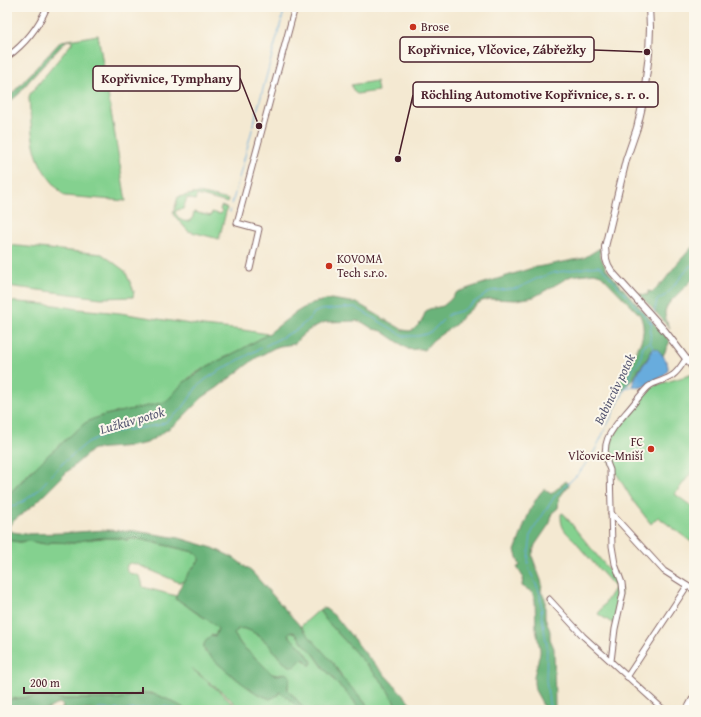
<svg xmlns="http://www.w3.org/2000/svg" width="701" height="717" font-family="'Gentium Book Plus',serif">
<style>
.green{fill:#84d18f;stroke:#67785d}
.forest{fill:#6bb37a;stroke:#5a6952}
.water{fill:#67acdd;stroke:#586684}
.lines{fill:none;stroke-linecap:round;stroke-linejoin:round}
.stream{stroke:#67acdd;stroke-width:1}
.minor-casing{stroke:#866665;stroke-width:7}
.major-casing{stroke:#866665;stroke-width:8}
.minor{stroke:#fff;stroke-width:5}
.major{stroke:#fff;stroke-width:6}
.poi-dot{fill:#c8321e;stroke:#fbf7ec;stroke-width:1.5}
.labels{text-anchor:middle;stroke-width:4;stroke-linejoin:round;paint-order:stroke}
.poi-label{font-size:12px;fill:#4a1f2b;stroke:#fbf7ec;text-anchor:start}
.water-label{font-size:13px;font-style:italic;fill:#565772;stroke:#fbf7ec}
.leader{fill:none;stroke:#4a1f2b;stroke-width:1.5}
.callout-dot{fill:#4a1f2b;stroke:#fbf7ec;stroke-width:1.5}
.callout{fill:#fbf7ec;stroke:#4a1f2b;stroke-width:1.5}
.callout-label{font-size:13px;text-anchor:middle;font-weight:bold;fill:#4a1f2b}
</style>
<rect width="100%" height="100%" fill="#fbf7ec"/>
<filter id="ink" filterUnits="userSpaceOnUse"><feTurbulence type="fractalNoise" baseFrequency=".025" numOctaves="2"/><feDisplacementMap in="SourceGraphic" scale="8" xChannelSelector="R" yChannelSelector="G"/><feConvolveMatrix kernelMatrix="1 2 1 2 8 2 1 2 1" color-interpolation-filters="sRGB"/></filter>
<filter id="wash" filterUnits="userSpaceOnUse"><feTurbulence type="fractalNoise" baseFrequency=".012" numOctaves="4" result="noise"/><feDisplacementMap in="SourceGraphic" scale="16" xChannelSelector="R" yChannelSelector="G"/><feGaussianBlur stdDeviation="0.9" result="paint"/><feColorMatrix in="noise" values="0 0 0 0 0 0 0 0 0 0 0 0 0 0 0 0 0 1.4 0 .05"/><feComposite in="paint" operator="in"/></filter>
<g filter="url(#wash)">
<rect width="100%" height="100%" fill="#f4e9d2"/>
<g class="green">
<path d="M98 35 100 46 126 201 65 196 63 195C57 187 49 179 44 171 31 150 31 122 29 98L30 94 72 43V41L68 40Z"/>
<path d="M376 81 378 91 357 94C354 93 352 88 351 85Z"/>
<path d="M199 193 229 200 228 203 197 195 195 200 187 198 183 209 177 210 175 213C181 221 183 223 192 220L194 212 211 216 212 212 219 214V213L221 214 222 211 220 210 221 206 227 208 219 239 188 231 173 214 178 197Z"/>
<polygon points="7,245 102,254 125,271 134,291 133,297 101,298 7,286"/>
<path d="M7 301 55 305 78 309 120 313 203 326 243 330 268 334C259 339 250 345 241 350 223 359 205 366 189 378 179 386 174 398 162 403L105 415 31 471 7 496Z"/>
<polygon points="693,374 694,376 694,469 675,494 694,508 694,544 658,517 651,524 633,501 609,461 607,452 607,444 632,408 650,387"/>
<path d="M562 513 564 514 577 531 618 581 621 590 615 625 598 614 615 587 581 549C573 534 560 535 561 514Z"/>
<path d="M101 538H120L127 540 135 538 194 552 198 555 200 558 199 561 193 567 184 581 181 582H178L136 564 130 563 127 565C124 576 135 572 140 577 142 580 142 584 143 587L176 596 175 599C183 602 188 607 195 612 203 617 211 621 218 629L215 636 204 651 241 682 280 692 288 697 300 710H241L226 695 191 668 219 691 239 710H187L165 699 151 693H143L118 699H61C43 695 25 697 7 700V540L19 542 27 541 46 544 52 542 74 543 83 540Z"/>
<polygon points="319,610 326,620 384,684 399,710 371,710 356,692 343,679 340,673 305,632 301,626"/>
<path d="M240 628C251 628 263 639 270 646 276 653 280 660 288 665L296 663 302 659 308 663 311 661 300 646 296 644 288 634 290 631 293 632 298 636 303 643 314 654 325 670 332 676 335 682 343 689 354 701 359 710H306L288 690V686L282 673 277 675 272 674 258 660 242 646 234 634 236 631Z"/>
</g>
<g class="forest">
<polygon points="68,40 66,41 29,81 19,94 7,104 7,99 61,41"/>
<path d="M694 245V278L670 302C662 312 665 318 670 328L639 294 648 295V291L652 292 664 281 676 265Z"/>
<path d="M600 248V255L606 269 657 327 670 341 663 356 657 349 652 350 647 359 637 372 634 378 614 399C616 391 618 382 622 375 628 364 642 345 643 333 644 326 642 320 640 315L601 275 594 273 571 276 541 293 534 297 516 300 490 299 482 301 476 305 463 316 456 324 433 340 424 350C418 347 414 351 408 349L382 331 373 329 362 322 356 321 326 322C317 324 299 335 295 344L280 346 274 348 256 358 217 388 203 397 177 423 147 443 132 446 93 449 68 471 36 503 12 522 9 526V530L13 532 25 534 64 533 105 530 135 531 179 538 213 548 234 558 252 572 333 663 343 679 356 692 371 710H359L354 701 343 689 335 682 332 676 325 670 314 654 303 643 298 636 292 631 289 633 288 634C291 639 295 642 300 646 305 650 308 657 312 662L311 665H309L305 660 302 659 294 667C282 665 278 655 270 646 264 639 248 626 238 629L234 634 242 646 258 660 272 674 277 675 285 673 290 676C290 681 287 685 288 690L306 710H300L288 698 280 692 278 695 270 699C266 697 262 696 258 694 248 689 206 656 203 647L205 642 211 635 215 636 218 629C211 621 203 617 194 611 188 607 183 602 175 599 180 585 189 571 199 561V556L194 552 135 538 127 540 120 538H101L83 540 74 543 52 542 46 544 27 541 19 542 7 540V496L48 455 85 423 93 419 105 415 162 403 167 401 183 383 189 379 208 366 242 349 268 334 295 313 305 307 312 303 331 299 357 303 403 330 409 331 413 330 421 322 426 311 429 309 443 306 449 301 457 292 469 288 532 268 584 258Z"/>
<path d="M566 481 569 485 559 498 558 508 552 513 550 523 535 545 532 556 542 583 541 592 545 598V617L550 631V639L554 648 555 710H544L541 701 535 690 534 683V676L540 653V649L536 629 535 600 532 592 522 586 523 577 517 567 520 566 515 551C522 533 530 502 544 489L551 494Z"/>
<polygon points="322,608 326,609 336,617 369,658 385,675 408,700 414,710 399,710 384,684 326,620 319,610"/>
<path d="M143 693C158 693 174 702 187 710H61L63 706 61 704 59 703 48 709 40 710 19 707H7V700C25 697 43 695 61 699H118Z"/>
</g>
<path class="water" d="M654 348 657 349C662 354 668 361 668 368 669 375 648 386 642 387 638 388 636 388 633 386 635 374 640 369 647 360 649 356 651 352 654 348Z"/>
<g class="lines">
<g class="stream">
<polyline points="232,204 284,11"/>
<polyline points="230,212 230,210"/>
<polyline points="654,313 657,300 666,295 690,266 694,265"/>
<polyline points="447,316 450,314 461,311 491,291 518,288 536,279 552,273 598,266 602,268 651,323"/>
<polyline points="650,342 654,350"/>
<polyline points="265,346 296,330 306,322 314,313 320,310 355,307 404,336 418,336 426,334 432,331 443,320"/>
<polyline points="626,388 633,386"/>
<polyline points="7,509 24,501 36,492 63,463 88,442 99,437 119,431 159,425 166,422 181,410 187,402 196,388 206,379 224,368 261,348"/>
<path d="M96 710 100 709C109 709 119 710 128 710 145 709 163 703 179 710"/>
<path d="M550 710 546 680 547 646 542 618 540 593 529 569 528 560 531 535 533 530 555 496 579 473 594 452 628 383 633 369 640 361 643 346 650 342C650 335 651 327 652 320"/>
</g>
</g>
</g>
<g filter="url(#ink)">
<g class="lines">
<defs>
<g id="minor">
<path d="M7 57C25 44 38 28 47 7"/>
<polyline points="250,269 259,229 237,223 295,7"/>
<polyline points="611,513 664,571 694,590"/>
<polyline points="549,599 583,636 664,710"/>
<path d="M611 661 615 629 623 593 622 583 615 564 612 546 610 470C597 442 613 428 630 408 636 401 642 393 648 387 655 381 666 381 673 375 679 371 682 364 686 359"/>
<polyline points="627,677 687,586"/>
</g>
<g id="major">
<polyline points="649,7 650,27 649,54 643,102 637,128 626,160 605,247 606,259 608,265 612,272 665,331 694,369"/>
<polyline points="687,710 694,697"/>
</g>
</defs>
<use href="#minor" class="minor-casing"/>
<use href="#major" class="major-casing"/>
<use href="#minor" class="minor"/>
<use href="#major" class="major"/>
</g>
</g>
<g class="poi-dot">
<circle cx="413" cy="27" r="4"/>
<circle cx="329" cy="266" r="4"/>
<circle cx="651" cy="449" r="4"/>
</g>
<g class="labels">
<g class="poi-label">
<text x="421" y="31">Brose</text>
<text x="337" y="263">KOVOMA<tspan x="337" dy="14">Tech s.r.o.</tspan></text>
<text x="643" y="446" text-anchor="end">FC<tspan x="643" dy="14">Vlčovice-Mniší</tspan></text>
</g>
<g class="water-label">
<text transform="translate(614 389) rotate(-64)" y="5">Babincův potok</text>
<text transform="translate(132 420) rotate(-16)" y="5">Lužkův potok</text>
</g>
</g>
<path class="leader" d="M647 52L594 50M259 126L240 78M398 159L413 95"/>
<g class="callout-dot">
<circle cx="647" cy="52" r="4"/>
<circle cx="259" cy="126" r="4"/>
<circle cx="398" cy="159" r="4"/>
</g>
<g class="callout">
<rect x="400" y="37" width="194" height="25" rx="4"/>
<rect x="93" y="66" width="147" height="25" rx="4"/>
<rect x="413" y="82" width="245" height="25" rx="4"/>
</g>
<g class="callout-label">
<text x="497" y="54">Kopřivnice, Vlčovice, Zábřežky</text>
<text x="167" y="83">Kopřivnice, Tymphany</text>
<text x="535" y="99">Röchling Automotive Kopřivnice, s. r. o.</text>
</g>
<rect width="701" height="717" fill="none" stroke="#fbf7ec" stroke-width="24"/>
<path d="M24 687v6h119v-6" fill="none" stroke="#4a1f2b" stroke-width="2"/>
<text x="30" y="687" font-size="12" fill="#4a1f2b" stroke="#fbf7ec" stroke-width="3" paint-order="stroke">200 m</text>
</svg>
